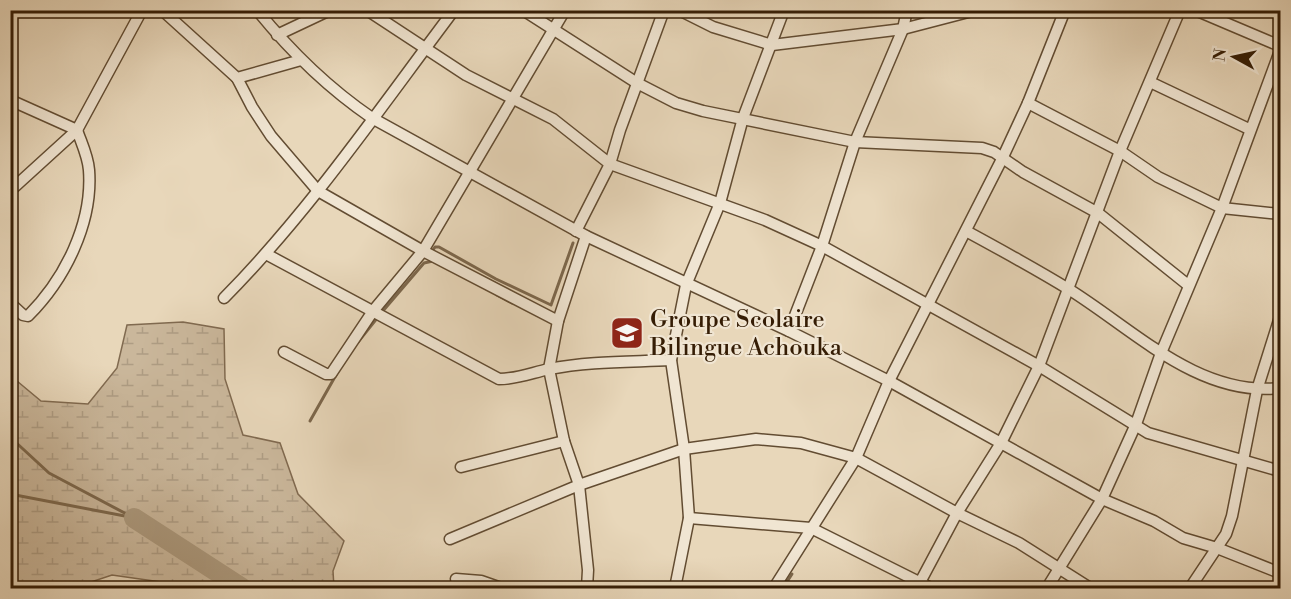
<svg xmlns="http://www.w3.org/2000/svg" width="1291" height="599" font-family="'Libre Bodoni',serif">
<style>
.wetland{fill:url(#wetland-marsh);stroke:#806a50;stroke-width:1.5}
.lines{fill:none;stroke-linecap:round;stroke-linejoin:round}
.stream{stroke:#7c674c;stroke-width:3}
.river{stroke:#ab987c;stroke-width:20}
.minor-casing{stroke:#624c32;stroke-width:13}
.minor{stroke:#f0e5d2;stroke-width:10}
.labels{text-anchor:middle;stroke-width:4.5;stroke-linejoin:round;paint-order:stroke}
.poi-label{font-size:24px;fill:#351d05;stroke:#f0e5d2;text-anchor:start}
</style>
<defs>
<pattern id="wetland-marsh" width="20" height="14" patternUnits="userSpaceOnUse" patternTransform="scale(1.5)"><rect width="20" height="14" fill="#cab79b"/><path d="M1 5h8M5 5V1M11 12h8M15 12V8" fill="none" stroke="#ae9d84"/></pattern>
</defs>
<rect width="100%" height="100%" fill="#e8d7ba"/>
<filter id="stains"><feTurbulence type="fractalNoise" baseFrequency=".00333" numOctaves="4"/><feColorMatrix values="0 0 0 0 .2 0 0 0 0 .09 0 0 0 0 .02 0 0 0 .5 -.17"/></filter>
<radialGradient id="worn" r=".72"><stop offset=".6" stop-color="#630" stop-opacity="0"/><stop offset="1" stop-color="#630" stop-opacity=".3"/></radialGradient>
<polygon class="wetland" points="183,322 224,329 225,379 243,435 280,443 298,494 344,541 333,571 334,588 175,588 168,583 112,575 73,588 11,588 11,376 41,401 88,404 117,368 127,325"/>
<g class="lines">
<g class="stream">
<polyline points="431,253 435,247 439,247 496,279 551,305 573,243"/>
<polyline points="497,295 512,303"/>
<polyline points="382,312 424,263 433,261"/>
<polyline points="358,342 378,317"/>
<polyline points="310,421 336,375"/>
<polyline points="10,437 49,473 134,518"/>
<polyline points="10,494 130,517"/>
<polyline points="783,588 792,574"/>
</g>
<polyline class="river" points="134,518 242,588"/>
<defs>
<g id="minor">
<polyline points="162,10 237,78 301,60"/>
<path d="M257 10C291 52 328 88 372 118L586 236 789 331 889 381 1102 499 1154 521 1183 538 1217 548 1280 573"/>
<polyline points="367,10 466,75 553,119 610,164 765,220 822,246 1039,366 1148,433 1280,471"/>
<polyline points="523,10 637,83 676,103 703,111 855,142 982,148 994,152 1023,172 1098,213 1188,285"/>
<polyline points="679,10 713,27 772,45 903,29 976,10"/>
<polyline points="1195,10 1280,46"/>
<polyline points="277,35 330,10"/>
<polyline points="237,78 252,107 271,136 318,191 423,251 558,321"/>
<polyline points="1150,82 1249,129"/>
<path d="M10 100 77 130C81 142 88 156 89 170 93 223 65 279 28 316L23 315 10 303"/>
<polyline points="1028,103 1120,151 1158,177 1222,208 1280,214"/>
<polyline points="10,191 77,130 142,10"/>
<polyline points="576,231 610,164 620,130 664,10"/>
<path d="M966 231C1001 250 1036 269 1070 290 1134 330 1199 397 1280 388"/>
<polyline points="586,236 558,321 549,369 564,441 579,485 684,449 756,439 801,443 856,458 957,513 1019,543 1090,588"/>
<path d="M266 254 499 379C517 379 531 373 549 369 589 361 631 362 671 360"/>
<path d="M224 298C310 211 380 108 454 10"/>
<polyline points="789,331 822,246 855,142 903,29 907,10"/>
<polyline points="284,352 326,374 331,374 373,311 423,251 565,10"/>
<polyline points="461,467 564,441"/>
<polyline points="689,518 811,528 931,588"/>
<polyline points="450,539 579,485 588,570 587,588"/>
<polyline points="456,579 481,581 501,588"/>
<polyline points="675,588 689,518 684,449 671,360 686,285 720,203 743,118 784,10"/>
<polyline points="774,588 856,458 889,381 1002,159 1028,103 1065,10"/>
<polyline points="917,588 957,513 1001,443 1039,366 1120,151 1180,10"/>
<polyline points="1047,588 1102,499 1136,424 1161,353 1222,208 1280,51"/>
<polyline points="1190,588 1226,534 1232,516 1257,390 1280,317"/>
</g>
</defs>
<use href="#minor" class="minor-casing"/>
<use href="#minor" class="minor"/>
</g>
<defs>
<symbol id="school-square" viewBox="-11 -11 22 22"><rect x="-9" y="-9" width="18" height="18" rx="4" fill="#8f2418" stroke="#f0e5d2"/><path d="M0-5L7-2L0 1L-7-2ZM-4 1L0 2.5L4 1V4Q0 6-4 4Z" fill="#fff"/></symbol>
</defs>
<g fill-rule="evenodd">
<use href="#school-square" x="608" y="314" width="38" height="38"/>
</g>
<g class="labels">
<g class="poi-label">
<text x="650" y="327">Groupe Scolaire<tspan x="650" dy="28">Bilingue Achouka</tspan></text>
</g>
</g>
<rect width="1291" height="599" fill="none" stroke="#e8d7ba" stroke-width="36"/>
<rect x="12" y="12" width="1267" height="575" fill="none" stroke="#351d05" stroke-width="3"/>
<rect x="18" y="18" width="1255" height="563" fill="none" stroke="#351d05" stroke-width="1.5"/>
<g transform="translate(1234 57) rotate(278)" stroke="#f0e5d2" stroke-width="4.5" paint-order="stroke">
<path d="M0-4.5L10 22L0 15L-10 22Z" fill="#351d05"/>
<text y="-9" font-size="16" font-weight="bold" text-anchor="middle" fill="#351d05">N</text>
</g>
<rect width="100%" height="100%" filter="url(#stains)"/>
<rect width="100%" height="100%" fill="url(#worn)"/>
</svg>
